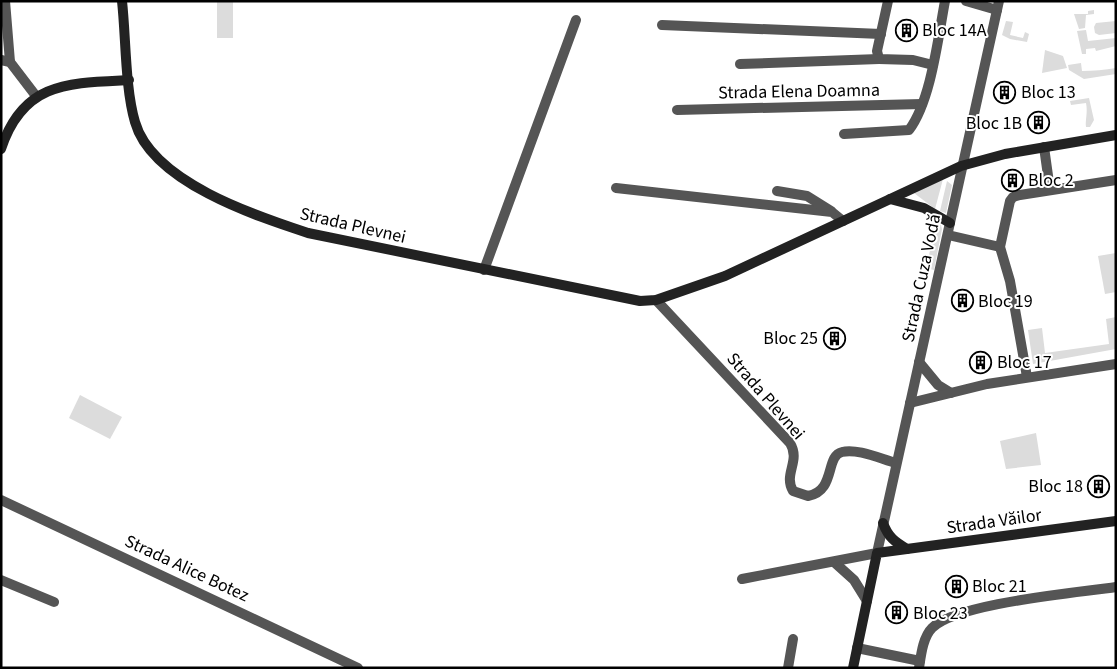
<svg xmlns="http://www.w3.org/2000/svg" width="1117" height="669" font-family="'Source Sans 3',sans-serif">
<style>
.green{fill:#dcdcdc}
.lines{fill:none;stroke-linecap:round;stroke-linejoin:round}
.street{stroke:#555;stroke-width:10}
.secondary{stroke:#222;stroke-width:10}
.labels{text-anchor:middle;stroke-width:4;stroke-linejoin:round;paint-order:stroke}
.poi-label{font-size:18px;fill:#000;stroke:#fff;text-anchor:start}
.street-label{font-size:18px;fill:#000;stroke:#fff}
</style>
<rect width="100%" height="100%" fill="#fff"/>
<g class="green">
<rect x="217" y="1" width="16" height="37"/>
<polygon points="1094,10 1094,14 1086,15 1085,28 1079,29 1074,14 1088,14 1088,11"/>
<polygon points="1006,21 1013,22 1010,35 1023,38 1025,32 1029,34 1027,42 1010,39 1002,35"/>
<polygon points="1116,21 1116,33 1099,35 1095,33 1094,27 1096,23"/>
<polygon points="1086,30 1088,41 1116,38 1116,46 1096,51 1095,48 1086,49 1086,54 1082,54 1077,31"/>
<polygon points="1045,50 1063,56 1067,68 1042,73"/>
<path d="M1081 63 1082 71C1093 71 1105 70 1116 68V74L1084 79 1069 70 1068 65Z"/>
<path d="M1089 98 1094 120 1090 127H1086C1085 120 1088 113 1086 103L1071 105 1070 101Z"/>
<polygon points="943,179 935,209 914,193"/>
<polygon points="947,181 952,185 946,213 940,211"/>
<polygon points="936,224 941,225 942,229 934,270 926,268"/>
<polygon points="1116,253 1116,292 1105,294 1098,256"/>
<polygon points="1116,317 1116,349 1033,364 1028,330 1042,328 1045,353 1109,344 1106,319"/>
<polygon points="80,395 122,417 110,439 69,418"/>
<polygon points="1036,433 1041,465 1006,469 1000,441"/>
</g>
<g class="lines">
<g class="street">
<polyline points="5,1 10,62"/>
<polyline points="888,1 877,51 879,59 913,60 933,65"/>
<polyline points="966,1 997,10"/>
<polyline points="662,25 881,34"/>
<polyline points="1,60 10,62 36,96"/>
<polyline points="740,64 879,59"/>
<polyline points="677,110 922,104"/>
<path d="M844 134 909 130C931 101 938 38 945 1"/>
<polyline points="1044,147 1050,190"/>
<polyline points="616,188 832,212 843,221"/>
<polyline points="777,191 807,196 831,211"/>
<polyline points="948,235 1000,247"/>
<polyline points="484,270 576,20"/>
<path d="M656 300 790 443C801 461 783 474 793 491L808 496C836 491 825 456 842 452 857 448 881 459 896 463"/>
<polyline points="919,362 938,385 951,393"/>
<polyline points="1027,377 1010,281 1000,247 1010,201 1013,197 1020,195 1116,180"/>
<polyline points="910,403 987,384 1116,364"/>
<polyline points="1,500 358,668"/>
<polyline points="834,562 854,580 867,601"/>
<polyline points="742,579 877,553 999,1"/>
<polyline points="1,580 54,602"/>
<polyline points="857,648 920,661"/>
<polyline points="788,668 793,639"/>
<path d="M919 668C921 655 923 637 932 628 957 603 1077 593 1116 587"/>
</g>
<g class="secondary">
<path d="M122 1C126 37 125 88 135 122 152 182 256 216 308 233L640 301 656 300 725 276 961 166 1005 154 1116 135"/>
<path d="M1 149C23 82 68 83 129 80"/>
<polyline points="890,199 924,208 950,223"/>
<path d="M883 523C888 537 895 542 907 549"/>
<polyline points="853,668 877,553 1116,521"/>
</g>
</g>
<defs>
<symbol id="building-ring" viewBox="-11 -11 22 22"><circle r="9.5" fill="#fff" stroke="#000" stroke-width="1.5"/><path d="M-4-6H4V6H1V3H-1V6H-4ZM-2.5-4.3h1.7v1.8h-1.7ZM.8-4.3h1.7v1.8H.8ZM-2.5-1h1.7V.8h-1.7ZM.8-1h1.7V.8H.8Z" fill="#000"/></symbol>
</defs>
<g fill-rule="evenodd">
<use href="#building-ring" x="894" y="18" width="25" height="25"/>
<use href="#building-ring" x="992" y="80" width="25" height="25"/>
<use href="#building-ring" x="1026" y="110" width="25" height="25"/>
<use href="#building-ring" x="1000" y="168" width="25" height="25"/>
<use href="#building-ring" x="950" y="288" width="25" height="25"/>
<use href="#building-ring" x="822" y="326" width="25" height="25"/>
<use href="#building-ring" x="968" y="350" width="25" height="25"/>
<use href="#building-ring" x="1086" y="474" width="25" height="25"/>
<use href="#building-ring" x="944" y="574" width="25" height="25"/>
<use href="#building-ring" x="884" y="600" width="25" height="25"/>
</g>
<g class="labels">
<g class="poi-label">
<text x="922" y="36">Bloc 14A</text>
<text x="1021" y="98">Bloc 13</text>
<text x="1022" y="129" text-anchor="end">Bloc 1B</text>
<text x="1028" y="186">Bloc 2</text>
<text x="978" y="307">Bloc 19</text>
<text x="818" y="344" text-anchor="end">Bloc 25</text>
<text x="997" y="368">Bloc 17</text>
<text x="1083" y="492" text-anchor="end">Bloc 18</text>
<text x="972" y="592">Bloc 21</text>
<text x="913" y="619">Bloc 23</text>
</g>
<g class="street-label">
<text transform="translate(799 91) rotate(-1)" y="6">Strada Elena Doamna</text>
<text transform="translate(353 225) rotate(13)" y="6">Strada Plevnei</text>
<text transform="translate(921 278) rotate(-78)" y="6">Strada Cuza Vodă</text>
<text transform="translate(766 396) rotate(49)" y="6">Strada Plevnei</text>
<text transform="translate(994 521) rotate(-8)" y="6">Strada Văilor</text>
<text transform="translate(187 568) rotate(25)" y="6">Strada Alice Botez</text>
</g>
</g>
<rect width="1117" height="669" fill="none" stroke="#000000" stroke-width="5"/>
</svg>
